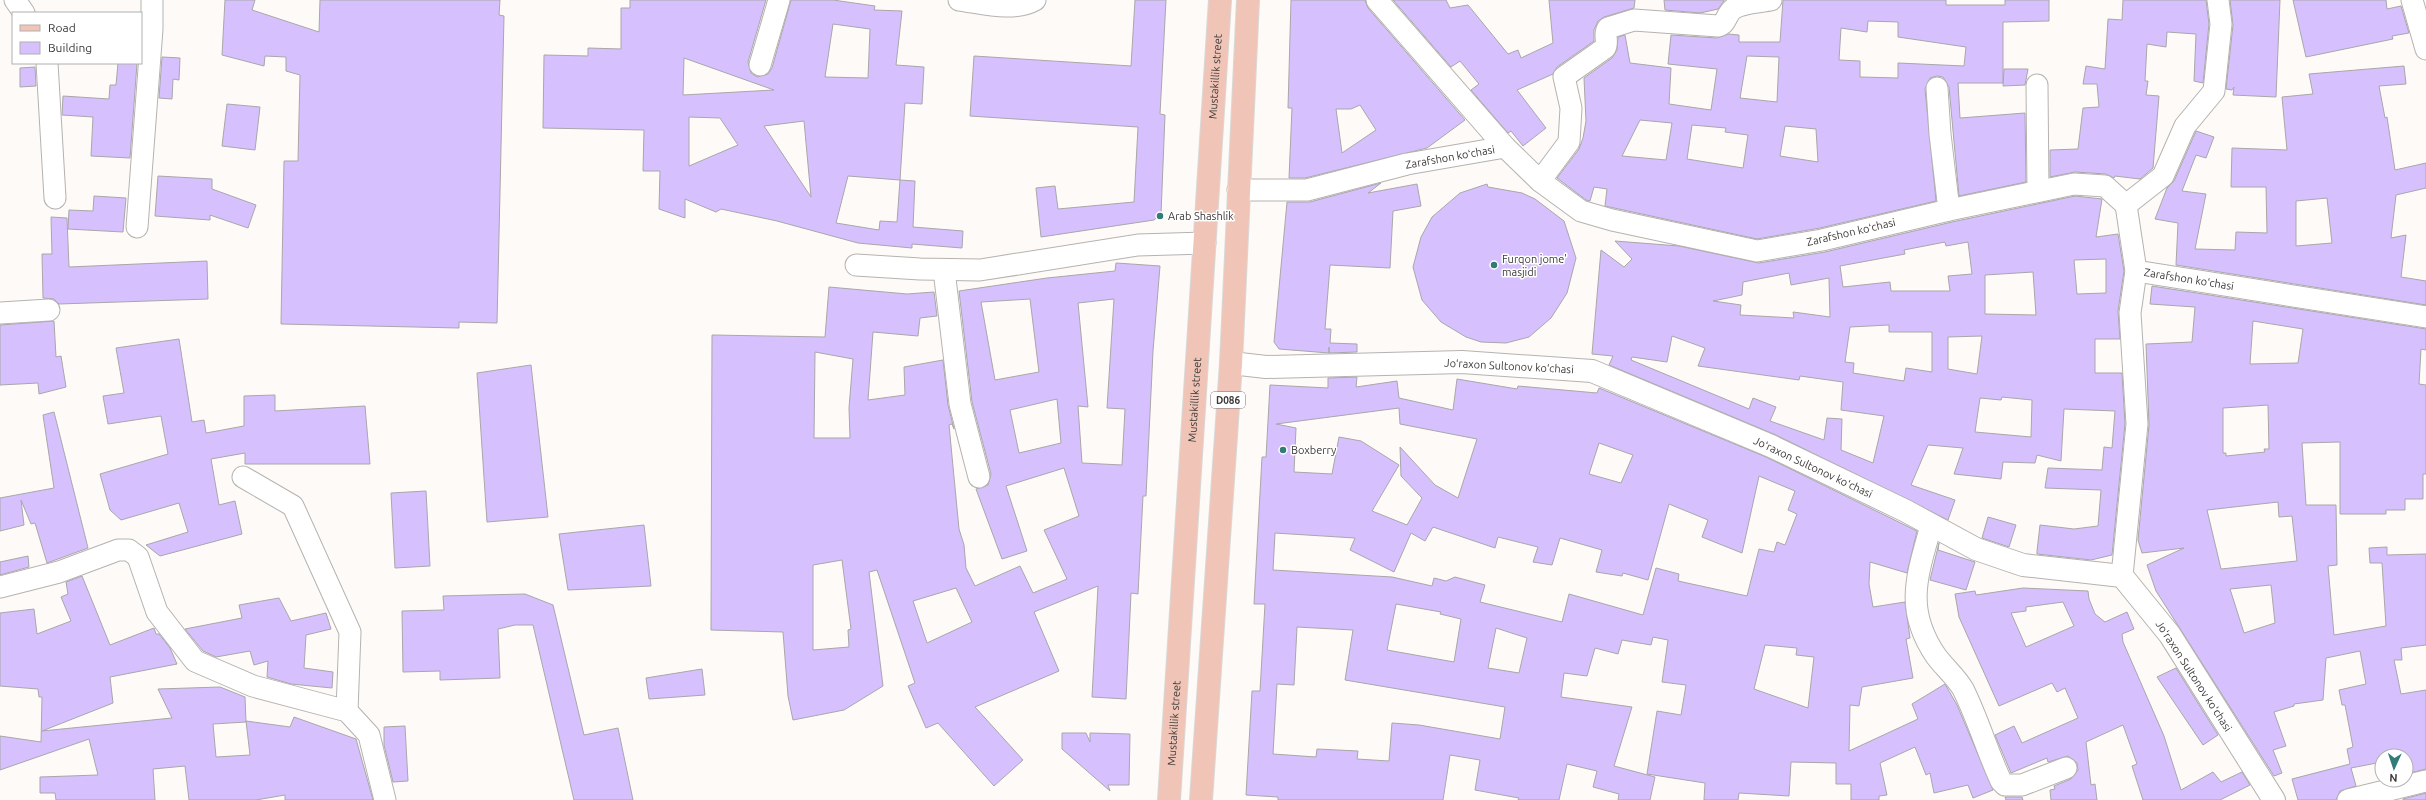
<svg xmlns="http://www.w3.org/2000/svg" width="2426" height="800" font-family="Ubuntu,sans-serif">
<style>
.building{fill:#d7c0fe;stroke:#a8a7aa;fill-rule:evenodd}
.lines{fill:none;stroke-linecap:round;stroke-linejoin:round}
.minor-casing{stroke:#b5b3b0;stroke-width:23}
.tertiary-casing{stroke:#b5b3b0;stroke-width:24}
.primary-casing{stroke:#d8d8d7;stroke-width:24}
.minor{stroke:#fff;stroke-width:21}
.tertiary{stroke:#fff;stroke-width:22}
.primary{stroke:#f0c4b6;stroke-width:22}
.poi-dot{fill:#337b75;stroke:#fff;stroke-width:1.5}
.labels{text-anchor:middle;stroke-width:3;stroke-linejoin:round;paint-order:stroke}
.shield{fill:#fff;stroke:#767574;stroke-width:1}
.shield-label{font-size:10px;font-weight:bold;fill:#3b3a38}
.street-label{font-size:11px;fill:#3b3a38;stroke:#fff}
.poi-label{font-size:11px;fill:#3b3a38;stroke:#fff;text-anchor:start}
</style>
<rect width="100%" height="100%" fill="#fdfaf7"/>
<g class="building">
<polygon points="225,0 255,0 252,10 319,32 320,0 500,0 499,15 504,16 497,323 459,322 459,328 281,324 284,161 298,161 300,75 286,71 286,57 265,56 264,66 222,55"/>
<path d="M630 0H766L748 62 751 73 757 77 768 74 772 68 791 0H833L875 6 874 10 902 11 896 65 924 67 922 104 905 103 900 180 915 181 913 227 963 231 962 248 912 244V248L858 243 777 221 721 209 716 212 685 199V218L659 209 660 171H643L644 130 543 128 544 55 588 56V48L621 49V8H630ZM833 24 870 29 868 78 825 77ZM684 58 774 90 683 95ZM689 117 720 118 738 145 689 166ZM804 121 811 197 764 126ZM848 176 900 180 897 222 880 221 879 230 836 223Z"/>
<polygon points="1135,0 1166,0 1160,114 1165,115 1161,214 1154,220 1041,237 1036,188 1055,186 1058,209 1134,202 1138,127 970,116 974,56 1131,66"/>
<path d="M1291 0H1365L1368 8 1465 120 1427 148 1305 178H1289L1292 108H1288ZM1360 105 1376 130 1342 153 1336 109H1351Z"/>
<polygon points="1393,0 1446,0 1450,8 1468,5 1508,54 1518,50 1521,58 1553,43 1549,0 1635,0 1634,8 1604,17 1598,21 1594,30 1594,41 1557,67 1553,74 1517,90 1546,128 1523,146 1511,131 1508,133 1471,90 1479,84 1460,61 1451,67"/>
<polygon points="1664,0 1724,0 1724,1 1718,9 1700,13 1665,10"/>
<path d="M1783 0H1946V5H2005V0H2049V21L2003 22V83H1958L1960 118 2025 113 2026 182 1959 196 1949 87 1943 77 1937 76 1930 78 1925 89 1936 201 1820 228 1757 239 1605 206 1607 189 1594 187 1590 201 1586 200 1557 178 1579 149 1583 138 1586 121 1584 78 1612 58 1617 50 1618 37 1625 35 1630 63 1671 68 1669 104 1711 110 1717 69 1668 64 1671 35 1717 38 1728 34 1739 35V42H1780ZM1868 21 1898 22V37L1966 47 1964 66 1898 63V78L1860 77V61L1839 60 1841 28 1867 32ZM1747 56 1779 57 1777 102 1740 98ZM1640 120 1672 123 1666 160 1622 156ZM1692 125 1726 128 1725 132 1748 135 1743 168 1687 159ZM1785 126 1816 129 1818 162 1780 156Z"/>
<polygon points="2123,0 2206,0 2209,24 2203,83 2194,81 2196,34 2167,32 2166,47 2147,44 2145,81 2148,81 2146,95 2159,96 2153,168 2140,179 2115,176 2114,178 2106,174 2075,172 2050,177 2050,150 2078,149 2083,108 2099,107 2097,84 2083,84 2086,66 2105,69 2108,19 2122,20"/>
<polygon points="2230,0 2280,0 2276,97 2233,95 2234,87 2232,90 2226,89 2233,25"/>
<polygon points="2293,0 2386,0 2387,9 2401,6 2409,33 2392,36 2393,39 2306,57"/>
<polygon points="162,57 180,58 179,80 173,79 172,99 159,98"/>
<polygon points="118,63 137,63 130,158 91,156 93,117 62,115 63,96 109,99 110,85 116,85"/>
<path d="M2404 66 2406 84 2379 86 2385 118 2387 117 2395 170 2426 163V188L2396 195 2391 238 2406 235 2401 277 2426 281V305L2176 265 2178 223 2155 219 2167 188 2174 181 2196 131 2214 137 2206 158 2196 155 2182 191 2206 194 2195 249 2235 250 2236 232 2267 233 2266 187H2231L2232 148 2287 150 2282 97 2313 94 2309 74ZM2327 198 2332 243 2296 246V201Z"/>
<polygon points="35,67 36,86 20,87 20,68"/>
<polygon points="2004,69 2028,69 2025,85 2003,86"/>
<polygon points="227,104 260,107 255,150 222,146"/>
<polygon points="158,176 212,179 212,189 256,205 248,228 210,215 210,220 155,216"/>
<polygon points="1381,183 1368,193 1417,184 1421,206 1393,211 1390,268 1330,265 1325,329 1331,329 1330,343 1357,344 1357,352 1329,353 1329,347 1329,353 1279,349 1274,342 1287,202 1310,202"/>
<polygon points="1487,184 1488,187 1522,193 1535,199 1564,221 1576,258 1567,293 1551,318 1529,337 1506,343 1481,342 1466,337 1441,322 1422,300 1413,267 1421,237 1432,217 1460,193"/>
<polygon points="94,196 126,198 123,232 68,229 69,210 93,211"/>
<path d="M2075 196 2102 199 2096 237 2118 234 2124 271 2118 311 2120 339H2095V373H2122L2125 424 2112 555 2091 560 2037 554V551L2040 525 2074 529 2098 526 2101 490 2045 488 2048 468 2102 470 2104 447 2112 448 2115 411 2064 409 2061 461 2037 455 2035 463 2003 462 2001 479 1954 474 1963 448 1928 445 1911 485 1955 500 1948 520 1776 435 1609 365 1613 356 1592 354 1601 250 1624 267 1632 259 1615 241 1679 246 1759 263 1825 252 1952 222ZM1945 242 1946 246 1968 242 1972 274 1948 276 1950 291H1891L1890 282 1843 287 1840 266 1905 254 1904 250ZM2106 259V293L2077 294 2074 260ZM2033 272 2036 315 1985 314V275ZM1789 273 1791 285 1829 278 1830 317 1793 312 1794 318 1740 315 1741 305 1713 301 1742 295 1743 282ZM1889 325V332H1932V372L1906 368 1904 381 1853 373 1854 363 1845 362 1850 327ZM1672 336 1705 348 1698 366 1799 380 1800 376 1843 382 1841 410 1884 416 1873 463 1841 450 1842 419 1827 418 1824 440 1770 421 1776 407 1753 398 1749 409 1631 360 1632 357 1667 362ZM1982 336 1977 374 1948 369V337ZM2002 397 2032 400 2031 437 1975 432 1980 398 2001 400Z"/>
<polygon points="51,217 67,218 69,267 207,261 208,299 59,304 54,299 43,298 42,254 52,254"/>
<path d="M1116 263 1160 266 1153 351 1146 496H1143L1138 594 1131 593 1126 699 1092 697 1098 586 1034 612 1059 671 975 707 1023 760 994 786 938 723 926 728 908 686 915 683 877 570 869 572 883 686 844 710 793 720 788 696 783 632 711 630 712 335 825 337 829 287 907 294 934 292 937 316 920 318 918 336 873 332 868 400 905 395 904 367 943 360 948 405 954 429 952 424 949 425 959 529 964 545 966 568 975 586 1020 566 1033 593 1067 579 1044 530 1079 516 1064 468 1006 486 1027 551 1002 559 976 489 988 485 991 474 972 402 959 291 1047 278 1115 271ZM1030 299 1039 372 995 380 981 302ZM1114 299 1107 408 1125 409 1122 465 1082 463 1078 406 1088 407 1078 303ZM815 352 853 359 849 408 850 438H814ZM1057 399 1061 443 1019 453 1010 410ZM842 560 851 629 848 630 849 647 813 650V565ZM956 588 972 622 927 643 913 601Z"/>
<path d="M2152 286 2426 329V350L2421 349 2419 384 2426 385V474H2423V499H2405V510H2386V514H2340V442L2302 443 2306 505H2336L2337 565 2328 566 2334 635 2386 626 2382 563H2370L2369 548 2387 547V555L2426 554V645L2401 648 2402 660H2394L2401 694 2426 690V769L2406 774V756H2382V762L2351 768 2356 786 2340 791 2336 800H2298L2292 779 2350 764 2347 749 2353 747 2345 705H2342L2339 690 2366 684 2360 651 2326 658 2323 700 2294 704V706L2274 712 2286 746 2273 750 2282 773 2274 776 2156 591 2147 565 2184 548 2142 553 2138 540 2149 425 2146 344 2192 342 2195 307 2150 304ZM2253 321 2303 329 2298 363 2250 364ZM2268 405 2269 449H2264L2265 452 2226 456V453H2223V408ZM2278 502 2279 517 2292 516 2297 561 2221 569 2207 510ZM2271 585 2275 623 2244 633 2230 589Z"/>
<polygon points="54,321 56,357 61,356 66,387 39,394 38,383 0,385 0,325"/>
<polygon points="179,339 192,422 204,420 206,433 244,426 244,396 275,395 275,411 365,406 370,464 245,464 245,453 211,459 219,505 235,501 242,534 160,556 146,545 188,532 179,503 121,520 110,510 100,474 168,454 161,416 108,424 103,396 124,393 116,348"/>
<polygon points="531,365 548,517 487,522 477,373"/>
<path d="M1357 377 1356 387 1397 381 1399 398 1453 410 1457 379 1517 389 1518 386 1597 393 1599 388 1766 457 1917 531 1907 573 1870 562 1869 584 1873 607 1905 602 1910 638 1906 639 1913 678 1862 687 1859 706 1850 705 1849 751 1918 719 1912 704 1945 684 1957 705 1993 790 1973 798 1968 785 1934 793 1930 773 1926 775 1915 747 1880 763 1887 795 1879 796V800H1851V784H1836V763L1791 762 1789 796 1739 793 1738 800H1704L1705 783 1647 774 1657 711 1681 715 1686 685 1662 682 1668 640 1653 637 1651 645 1622 640 1618 654 1595 648 1587 676 1564 673 1561 697 1632 707 1614 766 1655 777 1650 800H1618L1619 794 1593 787 1597 771 1567 764 1559 800H1518L1519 798 1475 790 1480 760 1450 755 1443 800H1278V797L1246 795 1252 691H1260L1265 604H1254L1262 457H1266L1270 385 1328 388V378ZM1399 408 1400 424 1477 439 1458 498 1435 485 1400 447 1401 476 1422 498 1407 525 1372 511 1399 465 1361 441 1339 437 1332 474 1294 472 1296 428 1276 424ZM1599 443 1633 455 1621 483 1589 474ZM1759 476 1795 491 1788 510 1797 514 1785 545 1777 542 1774 552 1759 549 1747 596 1678 581 1679 574 1656 568 1643 615 1569 594 1562 622 1480 602 1485 585 1455 577 1446 581 1434 578 1432 586 1392 577 1273 570 1275 533 1355 538 1350 550 1394 572 1411 533 1425 541 1433 527 1495 548 1498 537 1538 547 1533 562 1552 565 1560 538 1602 550 1596 572 1622 576 1623 573 1648 580 1669 504 1708 520 1702 537 1742 553ZM1396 604 1441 612 1440 614 1461 619 1454 662 1387 650ZM1297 627 1353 630 1345 680 1505 707 1500 739 1419 725 1392 723 1389 761 1357 759 1358 751 1317 749 1316 757 1273 754 1277 684 1294 685ZM1496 628 1527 638 1519 673 1488 668ZM1765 645 1797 648 1796 655 1814 657 1808 708 1754 689Z"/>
<polygon points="54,412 88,548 47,563 35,523 31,524 21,500 24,525 0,531 0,498 54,488 43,415"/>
<polygon points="426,491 430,566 395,568 391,493"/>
<polygon points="1988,517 2016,525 2009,547 1982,538"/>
<polygon points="644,525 651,586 568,590 559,534"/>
<polygon points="1939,543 1938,550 1975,562 1966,590 1930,580"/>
<polygon points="28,556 29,567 0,575 0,562"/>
<polygon points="82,576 110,645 154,628 156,634 159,634 170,648 177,664 110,677 113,703 42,731 172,718 158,689 220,687 245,697 246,722 213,724 216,757 250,755 246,721 290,727 294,717 356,739 373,800 285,800 285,795 256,800 189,800 185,766 153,769 155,800 56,800 55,793 40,793 40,777 98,775 89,739 0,770 0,736 41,742 42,697 39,697 38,689 0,686 0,613 34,609 37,634 71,621 61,597 68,594 66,582"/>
<path d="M2023 588 2088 591 2089 599 2095 614 2105 622 2127 612 2134 629 2122 634 2123 642 2164 736 2181 790 2213 772 2221 782 2242 772 2250 785 2220 800H2143L2132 766 2137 764 2123 725 2086 742 2091 785 2095 784 2097 800H2051L2050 790 2055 789 2054 786 2071 779 2078 770 2077 763 2068 756 2048 762 2047 758 2011 773 1995 735 2014 726 2022 743 2078 718 2065 688 2057 692 2052 683 1999 706 1959 617 1955 594 1975 591 1976 595ZM2063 602 2074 626 2026 647 2011 613 2026 611V607Z"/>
<polygon points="525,594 553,605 584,735 618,728 633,800 574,800 533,625 515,625 498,629 500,678 440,680 440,671 403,672 402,611 444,610 443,596"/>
<polygon points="279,598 291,621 326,613 331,629 306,635 304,668 333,672 332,688 291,684 267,677 268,661 254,665 250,651 216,657 203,651 185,629 242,618 239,605"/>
<polygon points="2176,668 2218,735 2203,745 2157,677"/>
<polygon points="702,669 705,695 649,699 646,678"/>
<polygon points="405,726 408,781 393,782 384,745 384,727"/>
<polygon points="1062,733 1086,733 1090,742 1090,733 1130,734 1129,785 1108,785 1110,791 1062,749"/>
<polygon points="2426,793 2426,800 2403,800 2403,799"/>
<polygon points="2005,797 2022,797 2023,800 2006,800"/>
</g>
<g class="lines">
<defs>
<g id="minor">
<polyline points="15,0 24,13"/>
<path d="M959 0C982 3 1014 12 1035 0"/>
<polyline points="1377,0 1505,147"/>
<polyline points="2412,0 2426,49"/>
<polyline points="47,63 55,198"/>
<polyline points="760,65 779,0"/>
<polyline points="2037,85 2038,191"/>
<polyline points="1937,88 1940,134 1949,210"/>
<path d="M1540 181 1569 142 1571 108 1564 77 1605 48C1609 41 1603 34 1608 28L1634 20 1718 26C1727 24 1726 14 1733 9 1741 3 1760 2 1771 0"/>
<polyline points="1238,190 1307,190 1407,164 1505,147 1540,181 1581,211 1612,220 1757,251 1822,240 1949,210 2074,184 2105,186 2126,205 2136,271 2130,313 2137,424 2122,576"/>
<polyline points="2126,205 2163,176 2185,126 2214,91 2221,24 2218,0"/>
<polyline points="137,227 152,29 152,0"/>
<polyline points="856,265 920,269 980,270 1138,245 1205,243"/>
<polyline points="944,270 960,404 979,477"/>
<polyline points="2136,271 2426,317"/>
<polyline points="0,313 49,310"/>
<polyline points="243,477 293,506 350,632 347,711"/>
<path d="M1931 526C1917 576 1904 609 1936 656 1944 667 1956 677 1963 689 1978 719 1987 751 2001 781L2005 785H2022L2066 768"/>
<polyline points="0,587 59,572 118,550 129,550 138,557 157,612 195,661 253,686 347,711 369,735 385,800"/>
<polyline points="2348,800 2426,781"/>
</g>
<polyline id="tertiary" points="1231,363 1266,367 1462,362 1592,371 1771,446 1906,511 1976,549 2023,565 2122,576 2170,635 2274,800"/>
<g id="primary">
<path id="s1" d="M1169 800 1220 0"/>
<polyline points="1201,800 1231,363 1248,0"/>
</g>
</defs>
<use href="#minor" class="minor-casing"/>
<use href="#tertiary" class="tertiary-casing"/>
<use href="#primary" class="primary-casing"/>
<use href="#minor" class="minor"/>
<use href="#tertiary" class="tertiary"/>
<use href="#primary" class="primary"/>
</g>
<g class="poi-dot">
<circle cx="1160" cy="216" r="4"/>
<circle cx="1494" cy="265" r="4"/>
<circle cx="1283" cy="450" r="4"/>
</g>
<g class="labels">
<rect class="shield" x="1211" y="392" width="34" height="16" rx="3"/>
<g class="shield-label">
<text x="1228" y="404">D086</text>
</g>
<g class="street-label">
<text dy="4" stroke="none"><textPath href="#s1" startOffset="725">Mustakillik street</textPath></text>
<text transform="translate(1450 157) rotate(-10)" y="4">Zarafshon koʻchasi</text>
<text transform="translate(1851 232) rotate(-13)" y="4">Zarafshon koʻchasi</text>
<text transform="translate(2189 279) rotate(9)" y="4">Zarafshon koʻchasi</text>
<text transform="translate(1509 366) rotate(3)" y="4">Joʻraxon Sultonov koʻchasi</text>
<text dy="4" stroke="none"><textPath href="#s1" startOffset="401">Mustakillik street</textPath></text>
<text transform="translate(1813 467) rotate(25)" y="4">Joʻraxon Sultonov koʻchasi</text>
<text transform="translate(2194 676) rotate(57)" y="4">Joʻraxon Sultonov koʻchasi</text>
<text dy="4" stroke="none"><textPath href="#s1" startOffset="77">Mustakillik street</textPath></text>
</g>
<g class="poi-label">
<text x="1168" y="220">Arab Shashlik</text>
<text x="1502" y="263">Furqon jome'<tspan x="1502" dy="13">masjidi</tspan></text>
<text x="1291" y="454">Boxberry</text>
</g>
</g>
<rect x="12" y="12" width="130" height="52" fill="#ffffff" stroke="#b1b0af"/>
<rect x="20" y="25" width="20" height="6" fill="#f0c4b6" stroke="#b1b0af"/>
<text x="48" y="32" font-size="12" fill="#3b3a38">Road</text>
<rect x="20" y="42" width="20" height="12" fill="#d7c0fe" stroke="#b1b0af"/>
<text x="48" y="52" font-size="12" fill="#3b3a38">Building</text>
<g transform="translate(2394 768) rotate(183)"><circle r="19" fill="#ffffff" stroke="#b1b0af"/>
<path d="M0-3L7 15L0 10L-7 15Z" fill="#337b75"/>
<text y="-6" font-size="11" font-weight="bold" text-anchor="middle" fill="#3b3a38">N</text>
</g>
</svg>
